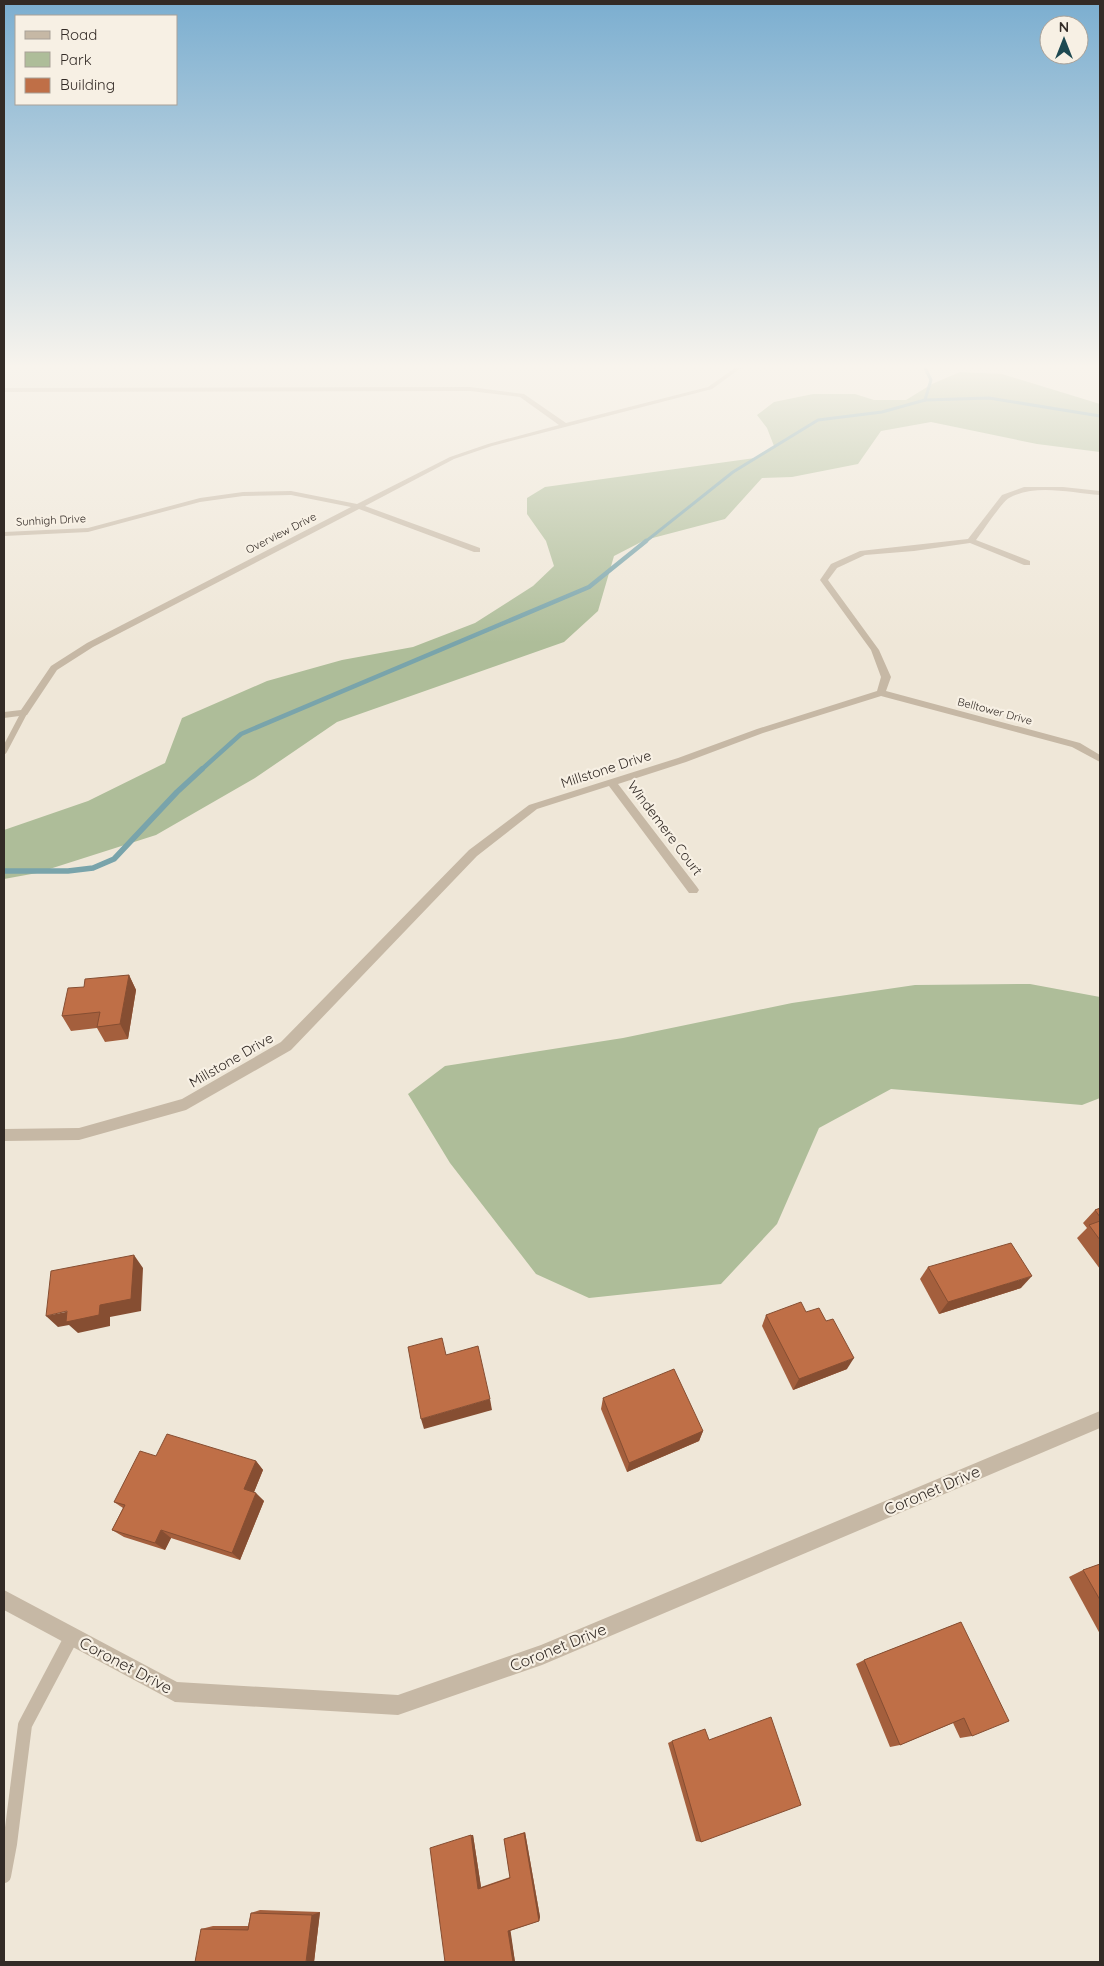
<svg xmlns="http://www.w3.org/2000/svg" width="1104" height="1966" font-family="Quicksand,sans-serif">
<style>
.green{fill:#aebd99}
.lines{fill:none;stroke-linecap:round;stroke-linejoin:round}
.stream-far2{stroke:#79a4ab;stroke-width:3}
.stream-far1{stroke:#79a4ab;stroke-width:4.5}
.stream{stroke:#79a4ab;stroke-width:5.5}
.service-far1{stroke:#c6b8a5;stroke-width:6}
.service{stroke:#c6b8a5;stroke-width:14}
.minor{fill:#c6b8a5;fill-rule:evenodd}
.wall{fill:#a45f3d}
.shaded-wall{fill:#864e32}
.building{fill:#bf6f47;stroke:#864e32}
.labels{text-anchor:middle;stroke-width:4.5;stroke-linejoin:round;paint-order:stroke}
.far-street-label{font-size:11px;fill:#332b26;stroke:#f7f0e4}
.street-label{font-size:14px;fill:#332b26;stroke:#f7f0e4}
.near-street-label{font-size:16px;fill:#332b26;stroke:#f7f0e4}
</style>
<rect width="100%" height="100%" fill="#efe7d8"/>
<g class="green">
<polygon points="960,372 1002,374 1100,404 1100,452 1037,444 931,422 881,431 858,464 792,477 762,478 725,519 645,540 614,556 598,611 564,642 337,722 255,778 156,835 37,873 4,879 4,830 88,801 165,763 182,718 267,681 342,660 413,647 475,623 533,586 554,566 546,541 527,514 527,498 545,487 755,458 774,446 767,428 757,415 774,402 813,394 855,394 874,400 906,400 932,384"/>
<polygon points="1030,984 1100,997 1100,1098 1082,1105 891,1089 819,1128 777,1224 721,1284 589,1298 536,1274 450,1163 408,1094 445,1066 623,1038 792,1003 915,985"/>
</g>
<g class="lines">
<g class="stream-far2">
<polyline points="925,400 989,398 1100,416"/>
<polyline points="645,542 733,472 818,420 882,412 925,400 931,380 925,368"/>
</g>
<polyline class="stream-far1" points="201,770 241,734 589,587 646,541"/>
<polyline class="stream" points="4,871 68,871 93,868 114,859 177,792 202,769"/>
<polyline class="service-far1" points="4,751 24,713"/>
<polyline class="service" points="4,1876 10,1844 25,1725 72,1636"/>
<g class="minor">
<polygon points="735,368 741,368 712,389 492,446 454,459 365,506 480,548 480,552 474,552 359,509 93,647 57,670 27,715 4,718 4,712 21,710 51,666 87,643 351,507 291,495 243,496 200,502 88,532 4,536 4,532 88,528 200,498 243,492 291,491 357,504 450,457 488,444 559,425 520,397 470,391 4,392 4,388 470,387 524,394 566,423 708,387"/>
<path d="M1024 487H1063L1100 491V495C1072 493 1035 483 1009 498 1001 503 983 531 976 540L1030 561V565H1024L970 543 914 551 865 555 837 568 828 580 879 650 891 677 886 691 1080 743 1100 755V762L1072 747 881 696 763 733 686 762 618 784 697 887 699 890 697 893H689L609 786 537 809 477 856 291 1050 186 1110 79 1140 4 1141V1129L79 1128 182 1099 281 1042 469 850 529 805 678 758 757 729 877 691 881 677 871 650 820 580 831 564 860 551 968 539 1002 495Z"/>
<polygon points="1100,1411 1100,1428 542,1665 398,1715 175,1702 4,1610 4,1590 177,1682 398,1695 541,1645"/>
</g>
</g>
<g class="wall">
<polygon points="129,975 136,990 128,1039 105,1042 97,1028 71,1031 62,1016 84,987"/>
<polygon points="1100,1208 1100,1269 1077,1238 1087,1228 1083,1223 1095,1210"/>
<polygon points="928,1267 1021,1288 939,1314 920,1279"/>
<polygon points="806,1312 847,1369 793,1390 762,1326 766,1315"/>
<polygon points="603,1398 703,1431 699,1441 627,1472 601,1409"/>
<polygon points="156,1456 256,1461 263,1470 254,1492 264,1501 240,1560 171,1538 165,1550 124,1537 112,1530 123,1508 114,1502"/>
<polygon points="1100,1564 1100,1634 1069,1577 1083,1570"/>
<polygon points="961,1622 972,1736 960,1738 953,1723 900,1745 890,1747 856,1664 864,1660"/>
<polygon points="709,1740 701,1842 696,1841 668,1743 672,1741"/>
<polygon points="525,1832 540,1917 539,1921 510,1931 515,1962 445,1962 473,1835 481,1887 510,1877 504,1839"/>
<polygon points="260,1910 320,1912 314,1962 201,1929 213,1926 248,1926 251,1913"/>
</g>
<g class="shaded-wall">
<polygon points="129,975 136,990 128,1039 120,1024"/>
<polygon points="134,1255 143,1268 141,1311 110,1317 110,1326 78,1333 69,1325 58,1327 46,1316 100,1305"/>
<polygon points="1032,1276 1021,1288 939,1314 948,1302"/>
<polygon points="854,1358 847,1369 793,1390 799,1379"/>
<polygon points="490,1399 492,1410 424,1429 421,1419"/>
<polygon points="703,1431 699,1441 627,1472 629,1463"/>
<polygon points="256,1461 263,1470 252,1497 244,1489"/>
<polygon points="256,1493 264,1501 240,1560 232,1553"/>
<polygon points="161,1530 171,1538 165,1550 155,1543"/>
<polygon points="525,1832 540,1917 539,1921 524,1833"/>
<polygon points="471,1835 473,1835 481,1887 478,1889"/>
<polygon points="320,1912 314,1962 306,1962 312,1915"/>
<polygon points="510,1927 515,1962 513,1962 508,1931"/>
</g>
<g class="building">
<polygon points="129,975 120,1024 97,1027 100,1012 62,1016 68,988 84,987 85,979"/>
<polygon points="1100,1208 1100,1217 1095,1210"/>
<polygon points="1100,1221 1100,1240 1089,1225"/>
<polygon points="1011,1243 1032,1276 948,1302 928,1267"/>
<polygon points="134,1255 131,1299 100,1305 99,1315 66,1322 67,1311 46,1316 51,1271"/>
<polygon points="801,1302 806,1312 819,1308 826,1321 833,1319 854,1358 799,1379 766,1315"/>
<polygon points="442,1338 446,1355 478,1346 490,1399 421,1419 408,1347"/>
<polygon points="674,1369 703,1431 629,1463 603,1398"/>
<polygon points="167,1434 256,1461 244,1489 256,1493 232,1553 161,1530 155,1543 112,1530 125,1505 114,1502 140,1451 156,1456"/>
<polygon points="1100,1564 1100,1600 1083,1570"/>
<polygon points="961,1622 1009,1721 972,1736 964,1718 900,1745 864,1660"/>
<polygon points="771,1717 801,1805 701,1842 672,1741 705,1729 709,1740"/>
<polygon points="524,1833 539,1921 508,1931 513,1962 445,1962 430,1848 471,1835 478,1889 510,1878 504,1839"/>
<polygon points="251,1913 312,1915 306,1962 195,1962 201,1929 248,1930"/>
</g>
<linearGradient id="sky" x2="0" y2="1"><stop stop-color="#7baed0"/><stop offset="0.57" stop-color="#f8f4ed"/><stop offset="1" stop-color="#f8f4ed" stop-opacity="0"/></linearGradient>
<rect width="1104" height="643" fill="url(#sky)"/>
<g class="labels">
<g class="far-street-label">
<text transform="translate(51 520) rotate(-3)" y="4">Sunhigh Drive</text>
<text transform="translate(281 533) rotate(-27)" y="4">Overview Drive</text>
<text transform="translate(995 711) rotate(15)" y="4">Belltower Drive</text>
</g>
<g class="street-label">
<text transform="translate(606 769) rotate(-18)" y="5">Millstone Drive</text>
<text transform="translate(665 828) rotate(53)" y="5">Windemere Court</text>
<text transform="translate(231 1060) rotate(-30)" y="5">Millstone Drive</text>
</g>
<g class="near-street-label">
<text transform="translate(932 1490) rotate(-23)" y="6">Coronet Drive</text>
<text transform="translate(558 1647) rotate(-22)" y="6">Coronet Drive</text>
<text transform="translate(126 1665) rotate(28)" y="6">Coronet Drive</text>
</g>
</g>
<rect width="1104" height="1966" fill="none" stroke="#332b26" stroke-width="10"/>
<rect x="15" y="15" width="162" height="90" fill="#f7f0e4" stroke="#a9a198"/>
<rect x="25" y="31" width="25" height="8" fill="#c6b8a5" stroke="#a9a198"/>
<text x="60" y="40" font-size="15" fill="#332b26">Road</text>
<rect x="25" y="52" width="25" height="15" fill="#aebd99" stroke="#a9a198"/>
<text x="60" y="65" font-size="15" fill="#332b26">Park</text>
<rect x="25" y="78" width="25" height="15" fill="#bf6f47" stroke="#a9a198"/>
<text x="60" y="90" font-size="15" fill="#332b26">Building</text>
<g transform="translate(1064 40)"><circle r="24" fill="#f7f0e4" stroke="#a9a198"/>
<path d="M0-4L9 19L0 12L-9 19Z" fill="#1e4951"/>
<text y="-8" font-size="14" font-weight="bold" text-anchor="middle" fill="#332b26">N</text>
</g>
</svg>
